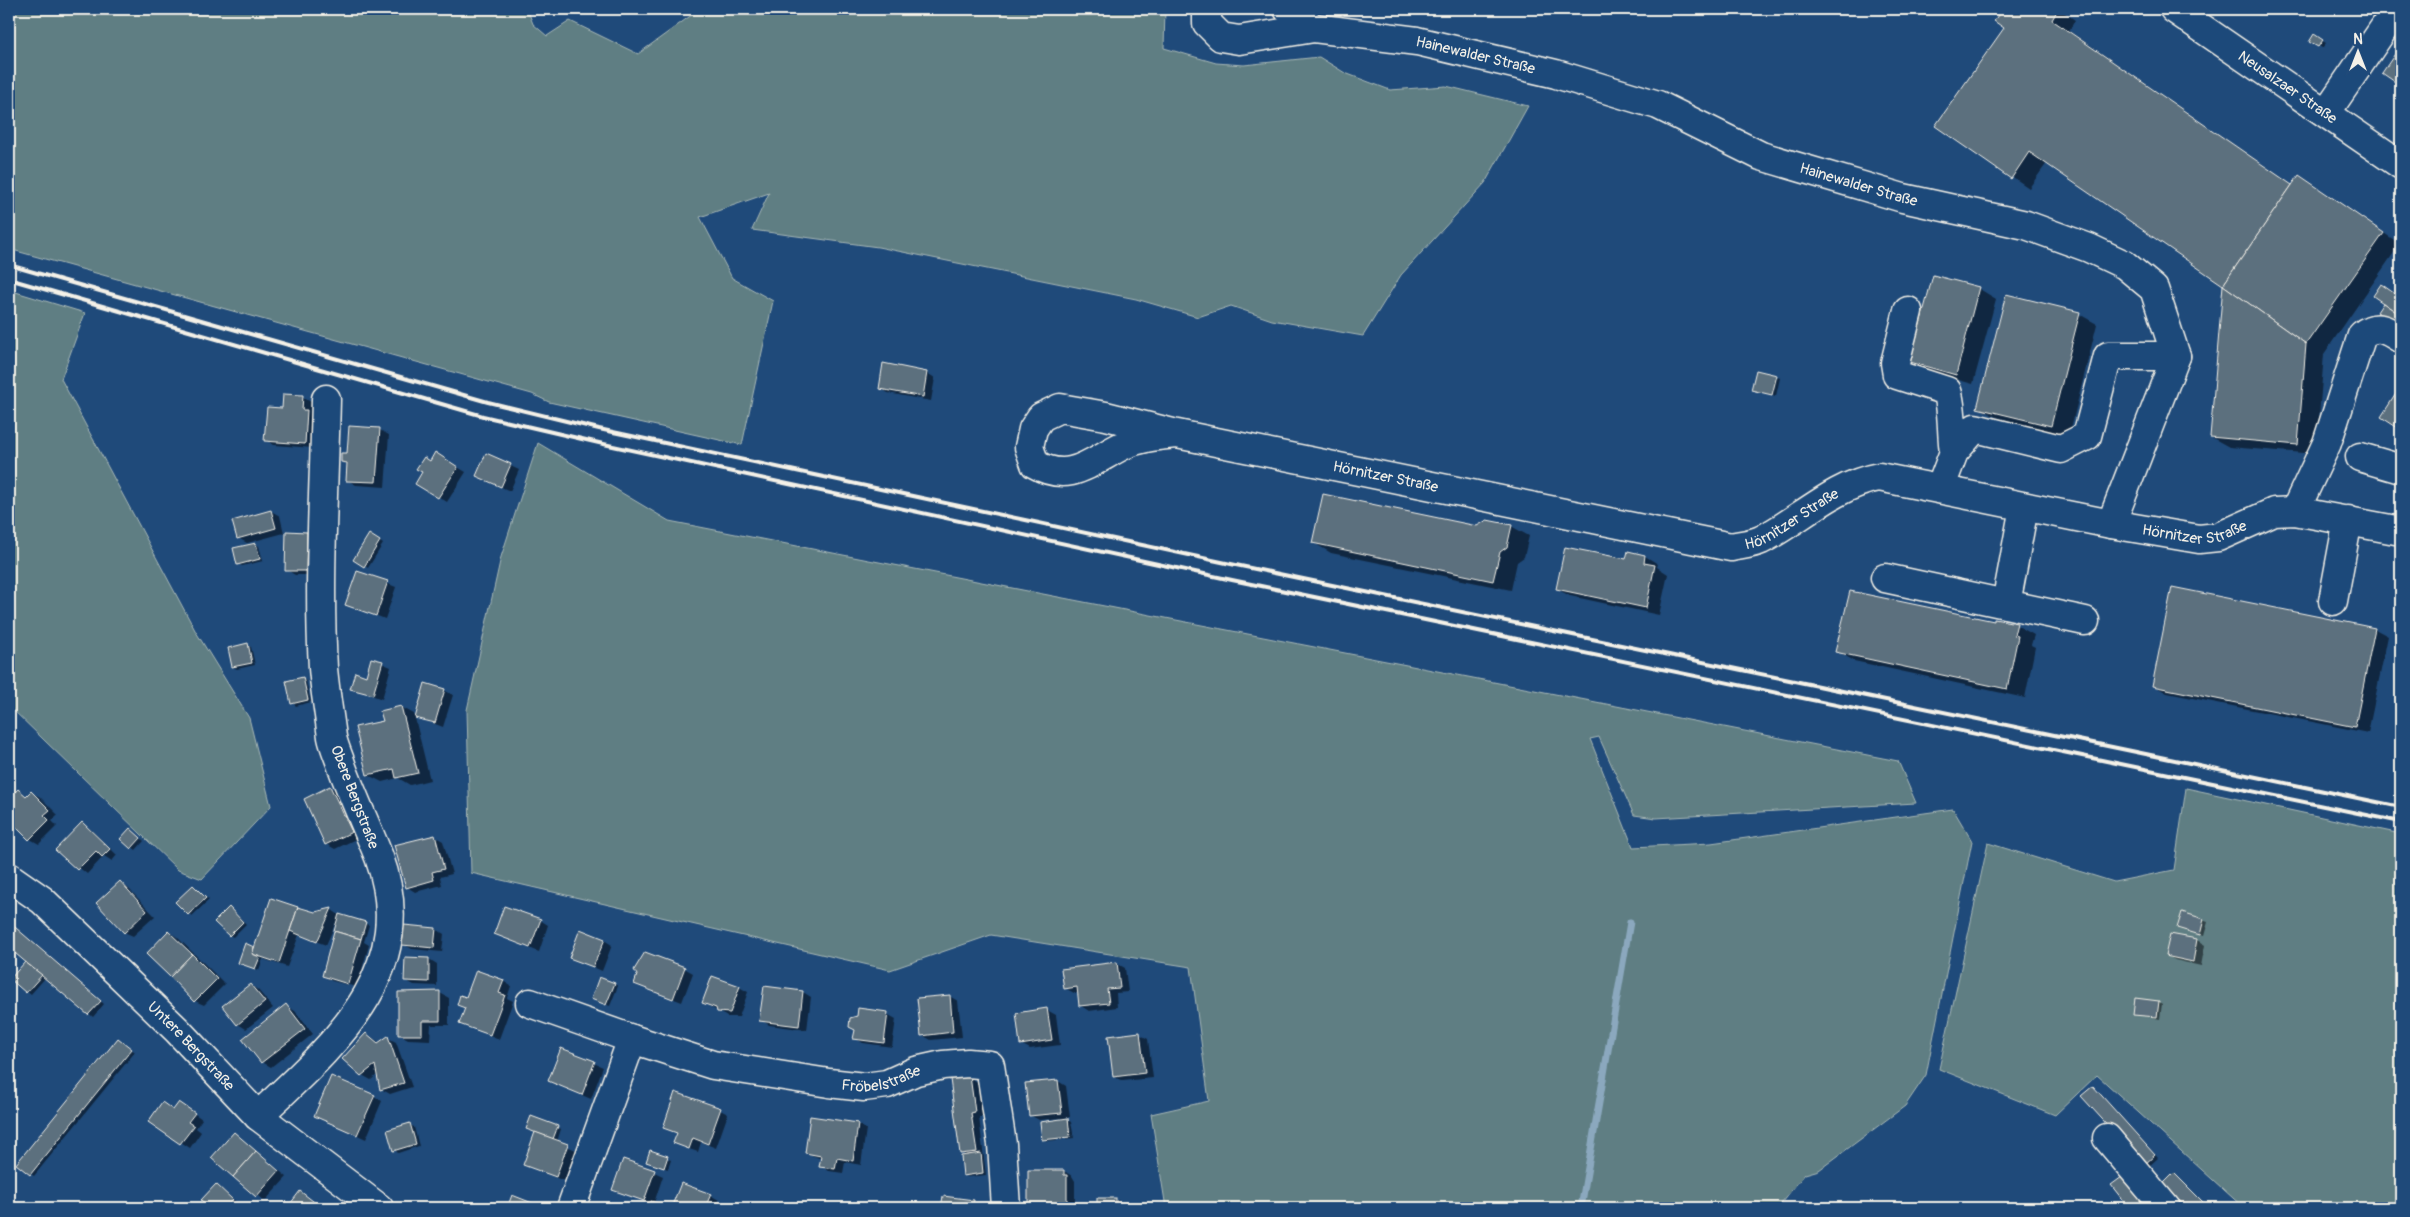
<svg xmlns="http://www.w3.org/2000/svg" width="2410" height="1217" font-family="Pangolin,sans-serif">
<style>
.green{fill:#5e7e83;stroke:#a9b8b6}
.shadow{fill:#0007}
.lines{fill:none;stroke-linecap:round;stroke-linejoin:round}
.stream{stroke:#8ba8be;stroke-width:7}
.building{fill:#5c6f7e;stroke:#f4f1e8}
.minor-casing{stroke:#f4f1e8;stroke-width:31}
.major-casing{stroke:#f4f1e8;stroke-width:31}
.minor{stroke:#1f4a7a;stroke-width:28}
.major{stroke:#1f4a7a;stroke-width:28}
.rail{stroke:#f4f1e8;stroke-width:4}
.labels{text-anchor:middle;stroke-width:4.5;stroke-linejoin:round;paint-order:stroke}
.street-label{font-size:15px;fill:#f4f1e8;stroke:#1f4a7a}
</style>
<rect width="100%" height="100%" fill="#1f4a7a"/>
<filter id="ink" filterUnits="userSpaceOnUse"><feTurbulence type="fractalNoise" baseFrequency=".02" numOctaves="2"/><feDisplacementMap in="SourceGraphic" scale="10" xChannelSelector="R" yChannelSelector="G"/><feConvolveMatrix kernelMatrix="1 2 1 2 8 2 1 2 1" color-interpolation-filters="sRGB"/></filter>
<g filter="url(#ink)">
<g class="green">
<polygon points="9,9 493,9 528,11 533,24 547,36 570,21 638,54 700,9 1165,9 1164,48 1216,63 1244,65 1319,57 1345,73 1390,90 1446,86 1528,106 1485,183 1401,275 1363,336 1272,320 1231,306 1198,317 1136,299 878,247 752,230 769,193 700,217 732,278 773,301 742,445 549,402 532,394 9,249"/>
<polygon points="9,290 85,313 61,379 196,632 249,718 271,806 202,879 178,870 9,706"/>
<polygon points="538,443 669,521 1898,761 1916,803 1656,818 1634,815 1599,737 1590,739 1633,847 1711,843 1953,809 1972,841 1926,1075 1905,1106 1819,1170 1805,1174 1777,1208 1166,1208 1151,1114 1209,1101 1191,967 991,935 890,970 471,873 467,710 501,557"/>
<polygon points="2186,788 2401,834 2401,1208 2244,1208 2097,1075 2055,1115 1939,1069 1988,843 2114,882 2174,870"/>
</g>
<g class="shadow">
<polygon points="2004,9 2059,9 2075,20 2069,31 2293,186 2300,176 2400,244 2324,354 2316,454 2229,447 2211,437 2224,285 2047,163 2029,188 1937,126 2006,28 1995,21"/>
<polygon points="2314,36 2326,43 2322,48 2311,41"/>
<polygon points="2382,285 2401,298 2401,319 2397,323 2379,312 2385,303"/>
<polygon points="1978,288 1996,299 1973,384 1929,372 1911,362"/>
<polygon points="2079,314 2097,324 2069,436 1996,417 1978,407"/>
<polygon points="884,365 927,373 935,378 931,401 888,393 880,388"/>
<polygon points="1776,376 1780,378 1776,396 1753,390"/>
<polygon points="302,397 311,402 310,413 316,417 313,448 274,445 266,440 283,409"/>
<polygon points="350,428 380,430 389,435 385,487 356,485 347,480 348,465 342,461 348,454"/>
<polygon points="487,455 519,470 510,491 486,480"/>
<polygon points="444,459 466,472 447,502 417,483 430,462"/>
<polygon points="271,511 280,516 284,533 247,543 238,538"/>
<polygon points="1511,526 1529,536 1524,557 1517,562 1511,590 1331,553 1314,543"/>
<polygon points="307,533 315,538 314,575 295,575 287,570"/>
<polygon points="370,535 383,544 368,568 354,559"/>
<polygon points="256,544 259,546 263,561 242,566 238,564"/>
<polygon points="1645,556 1658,564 1657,567 1668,574 1659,615 1570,596 1557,589 1627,561"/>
<polygon points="358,572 396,587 385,619 347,604"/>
<polygon points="1995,622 2016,625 2034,635 2031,645 2035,647 2025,698 1854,661 1837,651"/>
<polygon points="2375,629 2388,636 2368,733 2167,693 2153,685"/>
<polygon points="247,645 251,647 255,665 237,669 233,667"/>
<polygon points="372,659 391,667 382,699 352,688 367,677"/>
<polygon points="302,678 306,681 311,702 296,706 293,703"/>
<polygon points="444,690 453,695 443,727 417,717"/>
<polygon points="401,707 414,714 430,780 410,785 398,778 382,782 368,775 384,722"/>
<polygon points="9,759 16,766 9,773"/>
<polygon points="330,787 339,792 360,837 335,849 326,844"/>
<polygon points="18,790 27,796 31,792 40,797 58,815 52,821 57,826 39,844 30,839 9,818 9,800"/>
<polygon points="82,824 90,829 117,855 112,861 104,856 87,874 57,850"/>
<polygon points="131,829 144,841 136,850 122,839"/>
<polygon points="434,836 443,841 452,874 440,877 442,885 415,892 407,887"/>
<polygon points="120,883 128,888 155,916 133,936 124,932"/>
<polygon points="193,886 209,900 192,916 189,914"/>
<polygon points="272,899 315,914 332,910 339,915 369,925 364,942 369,945 357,987 332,981 323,976 337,920 326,945 299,935 287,967 263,959 259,970 243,965 246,945 255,948"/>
<polygon points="233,911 246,924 233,937 229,935"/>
<polygon points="2183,914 2208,922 2204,936 2178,928"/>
<polygon points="540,920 548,925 539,952 495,934"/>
<polygon points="9,922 104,1004 93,1017 46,977 31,994 12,979 26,962 9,946"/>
<polygon points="436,929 444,934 442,952 412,949 403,944"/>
<polygon points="169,932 177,937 225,984 204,1005 195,1001"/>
<polygon points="2171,935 2197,940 2205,945 2201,966 2175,960 2167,956"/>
<polygon points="604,940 612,945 602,971 570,957"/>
<polygon points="429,959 437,964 437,986 414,985 405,980"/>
<polygon points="1116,963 1125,968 1128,992 1116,993 1117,1007 1089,1011 1081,1006 1079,993 1074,993 1065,988"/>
<polygon points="684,968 693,973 682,1002 635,984"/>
<polygon points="503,981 511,986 507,998 513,1001 499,1039 461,1023 466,1009 458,1005"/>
<polygon points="614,984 618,986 610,1006 596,1001"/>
<polygon points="250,985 258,990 273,1008 246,1029 238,1024"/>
<polygon points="739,987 748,992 739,1017 727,1017 704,1003"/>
<polygon points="803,992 811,997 807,1030 769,1025 761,1020"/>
<polygon points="399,993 440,993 449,998 449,1025 431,1025 430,1040 408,1039 399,1034"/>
<polygon points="949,996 958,1001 962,1037 931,1040 922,1035"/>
<polygon points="2159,1002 2162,1004 2160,1019 2135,1014"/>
<polygon points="286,1006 295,1011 313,1034 271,1067 262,1062 244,1039"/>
<polygon points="1047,1010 1056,1015 1060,1045 1030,1049 1021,1044"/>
<polygon points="887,1014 896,1019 892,1047 863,1043 855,1038"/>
<polygon points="367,1034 380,1043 388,1038 396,1042 412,1087 390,1094 381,1089 378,1074 371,1080 362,1075"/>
<polygon points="1139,1034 1148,1039 1153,1078 1123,1081 1114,1077"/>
<polygon points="122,1041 135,1052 34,1176 31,1174"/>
<polygon points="562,1050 603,1067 591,1099 549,1081"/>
<polygon points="970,1078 978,1082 983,1117 979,1117 986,1175 968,1177 964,1175 967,1157 962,1153"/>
<polygon points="1058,1081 1066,1086 1070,1117 1064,1118 1071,1122 1074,1138 1047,1141 1043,1139 1062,1120 1062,1118 1039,1120 1030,1115"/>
<polygon points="2093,1087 2158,1158 2148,1167"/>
<polygon points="374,1096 382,1101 366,1139 315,1115"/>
<polygon points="188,1109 202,1119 196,1128 201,1132 190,1148 150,1122 174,1111"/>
<polygon points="720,1110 728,1114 716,1148 701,1142 698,1152 683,1147 675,1142 678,1134 664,1127"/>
<polygon points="857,1124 866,1129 861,1165 845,1162 843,1173 829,1171 821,1166 822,1159 806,1153"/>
<polygon points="410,1125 414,1127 419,1146 398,1153 395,1150"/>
<polygon points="557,1127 561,1129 557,1142 576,1150 564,1181 525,1165"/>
<polygon points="234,1134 287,1177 265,1201 213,1158"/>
<polygon points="651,1152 671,1160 668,1169 651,1164"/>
<polygon points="1064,1171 1072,1176 1075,1181 1075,1208 1029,1208 1029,1172"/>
<polygon points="654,1172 663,1176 654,1203 668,1208 650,1208 651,1204 614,1190"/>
<polygon points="217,1185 236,1202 230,1208 212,1208 203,1200"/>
<polygon points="710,1195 719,1200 715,1208 673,1208"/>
<polygon points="944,1198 974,1201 982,1206 982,1208 942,1208"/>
<polygon points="1098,1199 1115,1199 1119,1201 1119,1208 1098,1208"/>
</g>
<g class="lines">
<polyline class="stream" points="1581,1208 1630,922"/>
</g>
<g class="building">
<polygon points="2002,9 2058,9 2052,20 2292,185 2223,285 2029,152 2011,179 1935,126 2004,28 1994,21"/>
<polygon points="2314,34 2323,40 2318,47 2309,42"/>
<polygon points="2401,45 2401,86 2382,73"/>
<polygon points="2299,175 2384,233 2306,344 2223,285"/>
<polygon points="1933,275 1979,287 1956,375 1910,362"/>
<polygon points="2381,284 2401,298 2401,320 2396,317 2399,314 2373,296"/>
<polygon points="2223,285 2306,344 2298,445 2210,437"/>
<polygon points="2006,294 2080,312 2051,426 1977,408"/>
<polygon points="2383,303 2399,314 2393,322 2377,312"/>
<polygon points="883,363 927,372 923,397 879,389"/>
<polygon points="1756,370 1777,375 1772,395 1751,390"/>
<polygon points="2401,386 2401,430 2381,417"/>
<polygon points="283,394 303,395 302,410 307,410 305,444 264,441 267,407 282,408"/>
<polygon points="349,426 380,428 376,482 346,481 347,463 341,462 341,453 347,453"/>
<polygon points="435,452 458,467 438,498 415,484 422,472 416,469 424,457 430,461"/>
<polygon points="486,453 511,464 501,487 476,476"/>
<polygon points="1323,494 1477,526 1487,520 1512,525 1507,547 1500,552 1493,581 1312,543"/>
<polygon points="271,510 276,528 237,539 232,521"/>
<polygon points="286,531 307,532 306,571 285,571"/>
<polygon points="369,534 380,541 364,567 353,560"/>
<polygon points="256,543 260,559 237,565 233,548"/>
<polygon points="1565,547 1626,559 1628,551 1645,555 1644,563 1655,565 1646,608 1556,589"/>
<polygon points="357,571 388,581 376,616 345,605"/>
<polygon points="2172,587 2375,628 2355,727 2152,686"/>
<polygon points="1850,591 1994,621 1994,619 2017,623 2014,635 2018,636 2007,689 1835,652"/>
<polygon points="248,643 252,663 232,667 228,648"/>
<polygon points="371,658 383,661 373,695 350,689 355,672 366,676"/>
<polygon points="303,677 308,700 291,704 286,681"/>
<polygon points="425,683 445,689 435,723 415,718"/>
<polygon points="401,706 418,773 396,778 394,769 367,775 355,727 383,721 380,711"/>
<polygon points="330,786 352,832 325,845 304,799"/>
<polygon points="18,789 26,796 31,791 50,810 44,815 49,820 29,840 9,820 9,798"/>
<polygon points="82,822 110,849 102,857 96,851 77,870 55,850"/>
<polygon points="130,828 141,838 131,849 120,839"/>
<polygon points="435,835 444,869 432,872 434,880 406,888 394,845"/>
<polygon points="120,881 147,911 124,933 96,903"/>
<polygon points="193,885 206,898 188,915 175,902"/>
<polygon points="271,898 298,907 279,963 252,954"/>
<polygon points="504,906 541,919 530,948 494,934"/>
<polygon points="229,907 243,922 229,936 214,922"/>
<polygon points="298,907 315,912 332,908 317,942 290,931"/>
<polygon points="2182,912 2204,919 2200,935 2177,928"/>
<polygon points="339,914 366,922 361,939 334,931"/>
<polygon points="9,922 101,1001 88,1015 9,948"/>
<polygon points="404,925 436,928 434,948 402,945"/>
<polygon points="580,929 605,939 593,967 569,958"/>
<polygon points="168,931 192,954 170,977 146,954"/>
<polygon points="334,931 361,939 348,984 322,976"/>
<polygon points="2170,934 2197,939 2193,962 2165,956"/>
<polygon points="245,943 254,947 252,954 260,957 255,969 238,963"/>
<polygon points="645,952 685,967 673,999 634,984 637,975 634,970"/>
<polygon points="192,954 217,979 194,1002 170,977"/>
<polygon points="405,957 429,958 429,982 404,981"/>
<polygon points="25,962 42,975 26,993 10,979"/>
<polygon points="1117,962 1120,988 1107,989 1109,1003 1079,1006 1077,987 1064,989 1061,969"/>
<polygon points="476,970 504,980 499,993 505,995 490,1035 459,1024 465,1008 457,1005 460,995 466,997"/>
<polygon points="712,976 740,986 730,1013 717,1012 716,1008 702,1003"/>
<polygon points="599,977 615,983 606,1005 591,999"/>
<polygon points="250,984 265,1002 237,1025 222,1006"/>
<polygon points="764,986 803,991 799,1026 759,1021"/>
<polygon points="440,991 440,1021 422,1021 422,1035 398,1035 398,992"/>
<polygon points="950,995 953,1032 921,1036 917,998"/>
<polygon points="2135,998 2159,1001 2157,1017 2133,1015"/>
<polygon points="286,1004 305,1029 261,1063 242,1039"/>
<polygon points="858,1008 888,1012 884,1043 853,1039 855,1030 849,1027 850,1018 857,1016"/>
<polygon points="1047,1008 1052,1040 1020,1045 1016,1013"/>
<polygon points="1140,1032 1145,1073 1113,1077 1108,1036"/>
<polygon points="366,1033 378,1043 388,1036 404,1083 380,1090 375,1065 361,1076 342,1059"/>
<polygon points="118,1038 132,1049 30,1175 16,1164"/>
<polygon points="561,1048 595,1061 582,1095 548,1081"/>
<polygon points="331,1076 375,1095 357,1135 314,1116"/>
<polygon points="970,1076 975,1112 971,1113 977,1152 960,1154 950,1079"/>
<polygon points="1058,1080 1062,1113 1029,1116 1025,1083"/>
<polygon points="2093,1086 2155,1155 2144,1165 2081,1096"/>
<polygon points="675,1092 721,1108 708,1144 693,1138 689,1149 673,1143 677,1133 663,1128"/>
<polygon points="162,1102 173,1110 179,1102 195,1113 188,1122 194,1126 180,1144 148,1122"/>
<polygon points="531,1116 558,1126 553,1139 526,1129"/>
<polygon points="810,1116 858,1123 853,1161 837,1158 835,1169 819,1167 821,1156 805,1153"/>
<polygon points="1068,1118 1070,1137 1042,1140 1040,1122"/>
<polygon points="410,1123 416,1144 393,1151 387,1130"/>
<polygon points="234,1132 256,1151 233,1177 211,1158"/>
<polygon points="535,1132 568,1144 556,1177 523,1165"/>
<polygon points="650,1150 668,1156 664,1168 646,1162"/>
<polygon points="256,1151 279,1171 256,1197 233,1177"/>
<polygon points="981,1153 983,1173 963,1176 961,1156"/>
<polygon points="623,1159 655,1170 644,1201 612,1190"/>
<polygon points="1028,1170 1064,1170 1064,1175 1067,1175 1067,1208 1028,1208"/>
<polygon points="2174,1173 2209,1208 2187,1208 2163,1184"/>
<polygon points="2126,1174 2153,1208 2129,1208 2111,1185"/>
<polygon points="681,1183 711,1194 705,1208 671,1208"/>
<polygon points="216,1184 233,1200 225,1208 210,1208 201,1200"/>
<polygon points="300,1191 322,1208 287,1208"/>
<polygon points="512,1195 545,1208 507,1208"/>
<polygon points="943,1196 974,1200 973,1208 941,1208"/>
<rect x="1097" y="1198" width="19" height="10"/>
<polygon points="651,1201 671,1208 649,1208"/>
</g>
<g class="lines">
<defs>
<g id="minor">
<path id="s1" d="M1207 9V23L1221 37 1239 40 1314 28 1417 41 1556 74 1658 105 1761 156 1903 198 2026 225 2089 248 2125 265 2154 289 2176 356 2111 524"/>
<polyline points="1288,9 1314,28"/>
<polyline points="2326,113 2395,12 2401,16"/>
<path d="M1908 311 1895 363 1897 375 1947 391C1953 407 1951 433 1954 452"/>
<path id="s2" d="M1177 434C1158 436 1141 437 1124 445 1092 460 1071 485 1035 464L1029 447 1033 429 1041 417 1060 408 1106 416 1177 434 1731 547C1740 545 1752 544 1761 540 1800 520 1834 485 1879 477L2111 524 2199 539 2218 537 2274 512 2295 511 2401 531"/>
<polyline points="2360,457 2401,469"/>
<polyline points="1940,489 1954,452 1975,428 2061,449 2087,436 2108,356 2176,356"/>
<path d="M2295 511 2327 443 2362 335C2377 323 2387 330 2401 339"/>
<polyline points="1885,578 2085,621"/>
<polyline points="2333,601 2348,520"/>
<polyline points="2006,604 2024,507"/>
<path id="s3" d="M9 877 42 900 118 973 177 1030 258 1116 379 1208"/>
<path id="s4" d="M530 1003 632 1039 713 1065 829 1083 864 1087 887 1084 916 1071 943 1065 968 1063 990 1065 1002 1144 1006 1208"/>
<path d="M258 1116C333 1045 421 972 379 857 367 827 353 797 342 767 339 757 334 747 332 737 329 714 325 691 323 668 318 579 324 488 326 399"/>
<polyline points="2107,1138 2166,1208"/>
<polyline points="571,1208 632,1039"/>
</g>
<g id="major">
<path id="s5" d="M2174 9 2401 165"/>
</g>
</defs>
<use href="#minor" class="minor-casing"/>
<use href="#major" class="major-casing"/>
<use href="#minor" class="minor"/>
<use href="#major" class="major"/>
<g class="rail">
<polyline points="9,265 488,402 599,429 1231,564 2401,807"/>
<polyline points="9,279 483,416 599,443 1232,580 2401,822"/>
</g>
</g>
</g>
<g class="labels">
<g class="street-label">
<text dy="5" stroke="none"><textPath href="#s1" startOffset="292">Hainewalder Straße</textPath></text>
<text dy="5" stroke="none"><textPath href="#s5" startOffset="138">Neusalzaer Straße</textPath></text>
<text dy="5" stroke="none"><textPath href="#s1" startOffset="698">Hainewalder Straße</textPath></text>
<text dy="5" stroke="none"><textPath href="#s2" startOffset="556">Hörnitzer Straße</textPath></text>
<text dy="5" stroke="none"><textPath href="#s2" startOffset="976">Hörnitzer Straße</textPath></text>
<text dy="5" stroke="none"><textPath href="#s2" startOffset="1396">Hörnitzer Straße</textPath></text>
<text transform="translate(355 797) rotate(69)" y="5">Obere Bergstraße</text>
<text dy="5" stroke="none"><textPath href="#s3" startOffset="249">Untere Bergstraße</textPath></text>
<text dy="5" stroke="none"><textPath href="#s4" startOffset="364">Fröbelstraße</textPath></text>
</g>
</g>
<rect width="2410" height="1217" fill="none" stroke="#1f4a7a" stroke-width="30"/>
<rect x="15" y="15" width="2380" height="1187" fill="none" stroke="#f4f1e8" stroke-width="2" filter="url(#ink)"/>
<g transform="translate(2358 52)" stroke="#1f4a7a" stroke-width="4" paint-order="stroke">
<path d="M0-4L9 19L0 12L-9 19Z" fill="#f4f1e8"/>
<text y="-8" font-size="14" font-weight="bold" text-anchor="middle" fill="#f4f1e8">N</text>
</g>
</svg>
